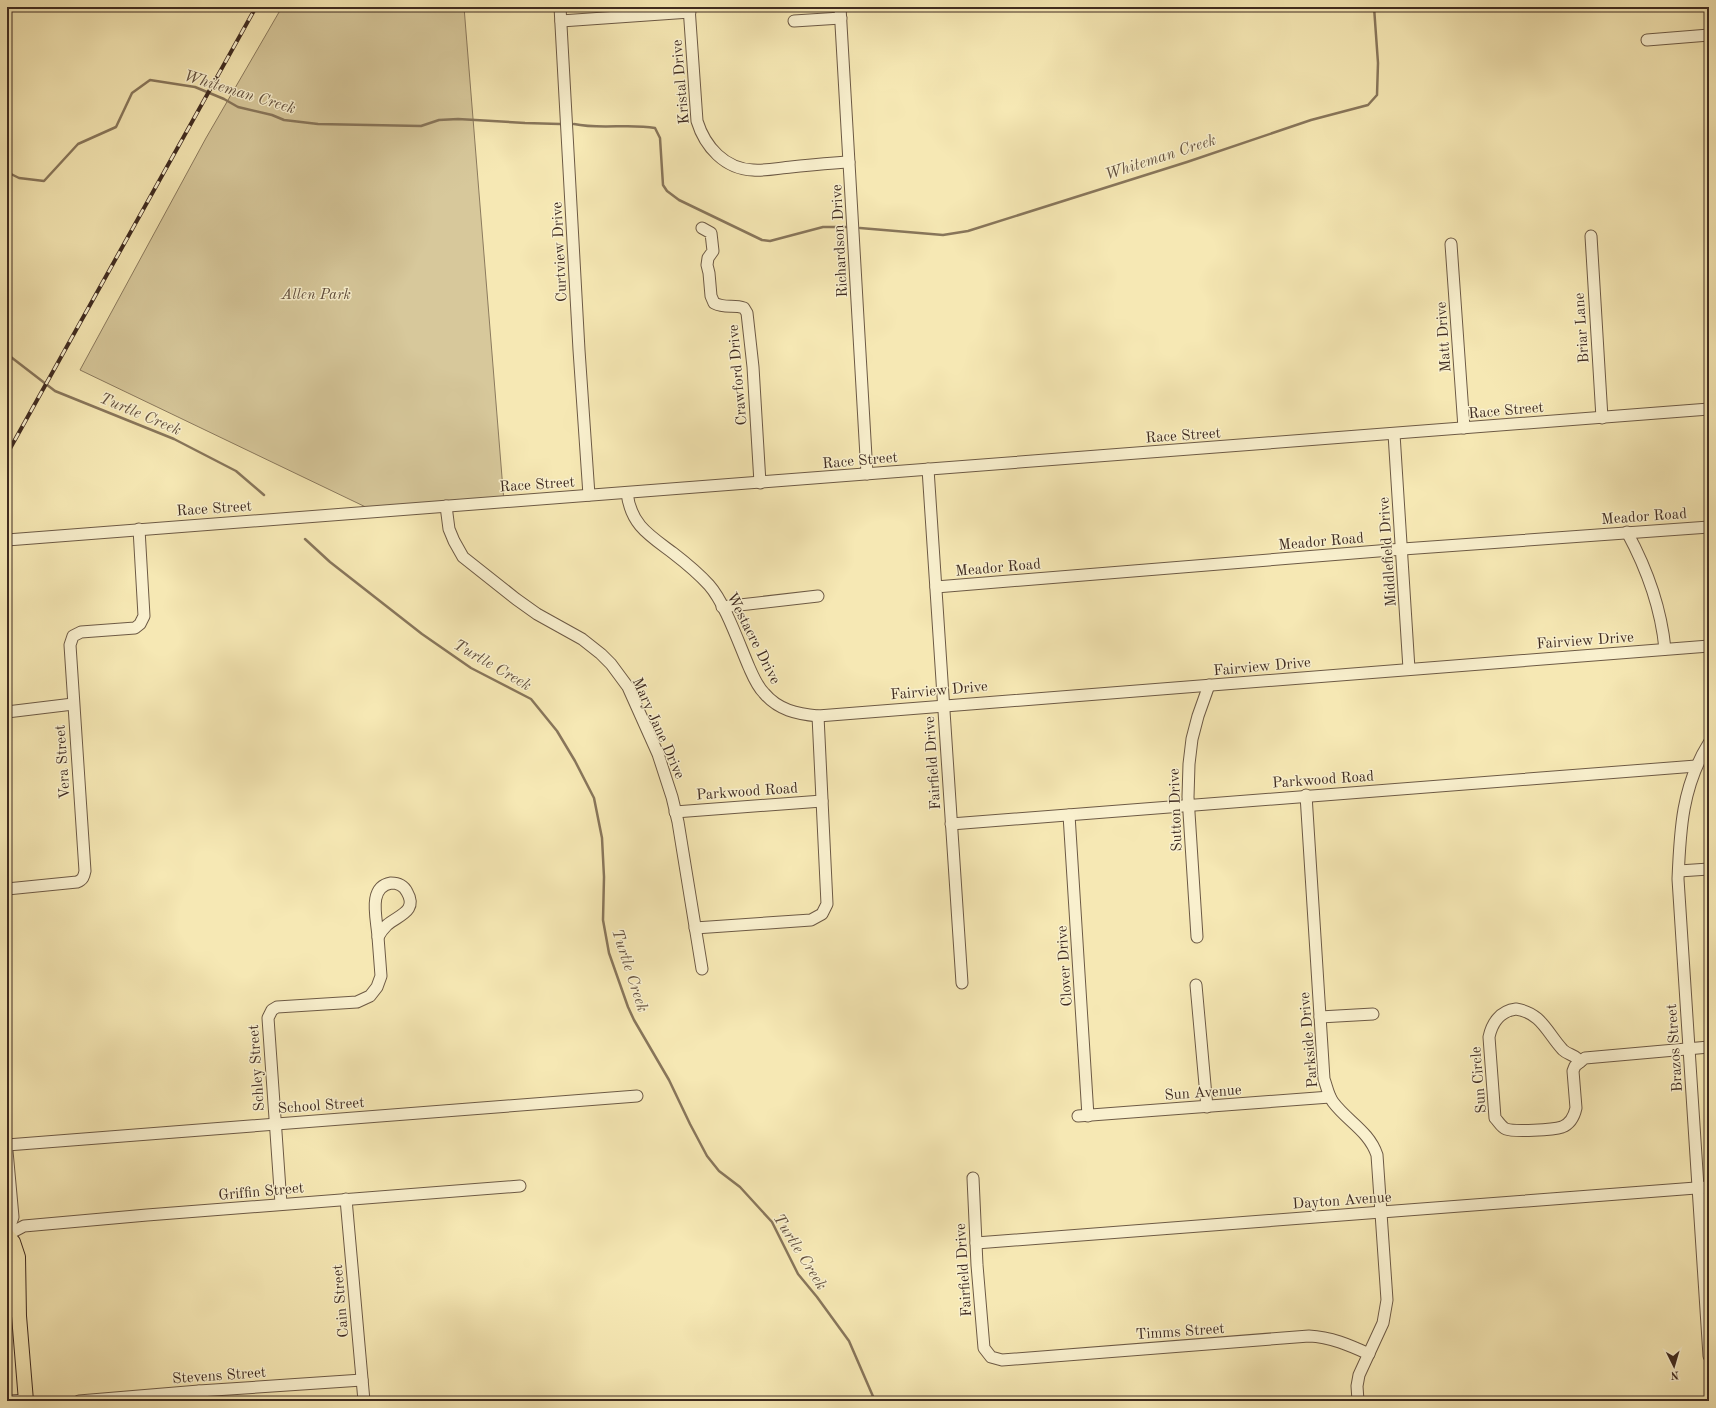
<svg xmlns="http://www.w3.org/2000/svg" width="1716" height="1408" font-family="'Old Standard TT',serif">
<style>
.green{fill:#d7c89b;stroke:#8b7a5e}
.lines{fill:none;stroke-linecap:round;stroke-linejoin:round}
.stream{stroke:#88765b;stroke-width:2.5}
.minor-casing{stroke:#6d5a45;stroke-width:13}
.major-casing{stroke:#3f2b20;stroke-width:16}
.minor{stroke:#f9f0ce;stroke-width:11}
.major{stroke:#f6e8b4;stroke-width:14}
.rail-casing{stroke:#3f2b20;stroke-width:4}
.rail{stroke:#f9f0ce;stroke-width:2.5;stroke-dasharray:8;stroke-linecap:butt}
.labels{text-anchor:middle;stroke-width:3;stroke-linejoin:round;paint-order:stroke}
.street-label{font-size:15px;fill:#3f2b20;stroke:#f9f0ce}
.park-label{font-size:15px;font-style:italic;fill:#5d4a39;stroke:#f9f0ce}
.water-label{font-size:16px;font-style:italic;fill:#63503d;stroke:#f9f0ce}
</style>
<rect width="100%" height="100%" fill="#f6e8b4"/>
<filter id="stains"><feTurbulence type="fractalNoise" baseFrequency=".005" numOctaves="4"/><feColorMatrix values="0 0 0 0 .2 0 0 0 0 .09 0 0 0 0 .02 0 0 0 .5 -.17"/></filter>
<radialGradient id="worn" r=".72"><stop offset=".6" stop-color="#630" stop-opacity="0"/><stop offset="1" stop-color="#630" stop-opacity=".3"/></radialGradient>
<polygon class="green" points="282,7 464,7 504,502 374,511 80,370 206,138"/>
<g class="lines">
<g class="stream">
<path d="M574 124C602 130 628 123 655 128L660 138 663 185 667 191 679 200 762 240 770 241 823 227H846"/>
<polyline points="7,172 19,178 44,181 78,144 116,127 132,93 150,80 195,87 224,99 238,107 272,115 284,120 318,124 421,126 439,120 458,119 525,123 560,124"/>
<polyline points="860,228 943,235 968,231 1187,162 1311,120 1368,105 1377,95 1378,63 1374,7"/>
<polyline points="7,354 55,391 174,439 236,471 264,495"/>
<polyline points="305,539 330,562 422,634 471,668 531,699 557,731 575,761 594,798 602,838 604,877 603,920 609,953 628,1007 634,1020 669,1080 690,1124 707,1156 719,1171 740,1187 772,1222 798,1274 817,1297 849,1341 875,1401"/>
</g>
<defs>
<g id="minor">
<polyline points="560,7 579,350 589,495"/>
<path d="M689 7 697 121C705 147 725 169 753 170 766 171 779 168 791 167 810 165 830 163 849 162"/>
<polyline points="840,7 867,474"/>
<polyline points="561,21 690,12"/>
<polyline points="794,21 841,18"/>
<polyline points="1647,40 1709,35"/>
<path d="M702 228 711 233 713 251 708 258 707 265 709 273 711 296 714 303C726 309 733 304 744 308L747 313 753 367 760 483"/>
<polyline points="1591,236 1602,418"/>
<polyline points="1451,244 1464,428"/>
<polyline points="1394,434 1409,669"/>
<polyline points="928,469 962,983"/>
<path d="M627 493C631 525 649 535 673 553 686 563 698 573 709 585 725 603 739 644 749 667 753 676 757 686 764 693 778 710 797 714 818 716L1709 646"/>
<polyline points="446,506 449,529 454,541 463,557 516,599 537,614 582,639 601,654 611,664 628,687 658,754 672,797 678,822 702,969"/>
<path d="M1627 532C1647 569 1661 607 1665 649"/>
<polyline points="7,540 1709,409"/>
<polyline points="936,587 1403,549 1709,527"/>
<polyline points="722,607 818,596"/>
<polyline points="7,712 73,704"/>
<path d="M1709 743C1682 786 1680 830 1678 879L1709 1356"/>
<path d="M1306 795 1324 1079C1327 1087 1328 1095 1333 1102 1347 1121 1369 1131 1377 1155L1387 1300 1383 1323 1359 1375 1357 1386 1358 1401"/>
<polyline points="675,812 822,801"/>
<polyline points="1069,815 1088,1116"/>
<polyline points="951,824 1696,766"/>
<polyline points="1679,871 1709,869"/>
<path d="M391 883C398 883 404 886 407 892 418 911 399 915 387 925 384 928 380 933 378 937 377 919 367 887 391 883Z"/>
<path d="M7 889 77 882C83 880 84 876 85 871L70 645 73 636 81 632 135 628 140 624 144 616 139 529"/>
<polyline points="695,928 811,920 822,914 827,904 818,716"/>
<polyline points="1197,937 1188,797 1189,764 1192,739 1198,716 1209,685"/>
<polyline points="1196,985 1207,1107"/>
<path d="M1516 1009C1542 1013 1547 1033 1563 1050 1568 1055 1577 1055 1580 1062L1575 1066 1573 1071 1576 1108C1574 1117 1570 1124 1562 1127 1553 1130 1514 1132 1506 1129 1501 1127 1499 1122 1495 1118L1489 1037C1492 1023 1500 1011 1516 1009Z"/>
<polyline points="1320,1017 1373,1014"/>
<polyline points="1580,1062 1585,1058 1709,1047"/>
<polyline points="1078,1116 1330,1097"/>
<polyline points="7,1145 637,1096"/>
<polyline points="7,1151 13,1217 7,1235"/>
<path d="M973 1178 977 1265 984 1348 991 1357 1002 1360 1309 1336C1331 1337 1349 1345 1369 1354"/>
<polyline points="346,1199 364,1401"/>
<polyline points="281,1204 268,1018 272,1010 277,1007 357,1002 370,996 377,987 381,976 378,937"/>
<polyline points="7,1235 24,1226 147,1215 520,1186"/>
<polyline points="976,1243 1709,1187"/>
<polyline points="199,1391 199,1401"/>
<polyline points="10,1401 26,1400"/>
<polyline points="79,1401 199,1391 362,1380"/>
</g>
<polyline id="major" points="7,1235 13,1242 18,1257 19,1316 26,1401"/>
</defs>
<use href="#minor" class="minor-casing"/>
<use href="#major" class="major-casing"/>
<use href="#minor" class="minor"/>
<use href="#major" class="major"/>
<defs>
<polyline id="rail" points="7,454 256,7"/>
</defs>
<use href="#rail" class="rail-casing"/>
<use href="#rail" class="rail"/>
</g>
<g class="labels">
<g class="street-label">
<text transform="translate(680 82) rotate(-95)" y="5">Kristal Drive</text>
<text transform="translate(839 241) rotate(-93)" y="5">Richardson Drive</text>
<text transform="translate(559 252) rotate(-93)" y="5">Curtview Drive</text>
<text transform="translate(1581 328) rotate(-94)" y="5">Briar Lane</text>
<text transform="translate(1443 337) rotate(-94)" y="5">Matt Drive</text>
<text transform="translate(737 375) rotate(-95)" y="5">Crawford Drive</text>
<text transform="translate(1506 410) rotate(-5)" y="5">Race Street</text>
<text transform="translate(1183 435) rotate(-4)" y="5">Race Street</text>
<text transform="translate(860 460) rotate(-5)" y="5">Race Street</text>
<text transform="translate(537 484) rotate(-4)" y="5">Race Street</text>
<text transform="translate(214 508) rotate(-4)" y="5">Race Street</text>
<text transform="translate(1644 516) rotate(-4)" y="5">Meador Road</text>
<text transform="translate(1321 541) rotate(-5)" y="5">Meador Road</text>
<text transform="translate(1387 552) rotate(-94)" y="5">Middlefield Drive</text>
<text transform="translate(998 567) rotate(-5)" y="5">Meador Road</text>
<text transform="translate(754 638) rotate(63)" y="5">Westacre Drive</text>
<text transform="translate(1585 640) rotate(-4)" y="5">Fairview Drive</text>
<text transform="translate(1262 666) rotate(-5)" y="5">Fairview Drive</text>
<text transform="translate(939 690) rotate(-5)" y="5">Fairview Drive</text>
<text transform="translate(659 728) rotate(66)" y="5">Mary Jane Drive</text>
<text transform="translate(62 762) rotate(-94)" y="5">Vera Street</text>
<text transform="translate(932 763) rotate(-94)" y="5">Fairfield Drive</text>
<text transform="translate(1323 779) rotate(-4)" y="5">Parkwood Road</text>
<text transform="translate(747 791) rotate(-4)" y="5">Parkwood Road</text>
<text transform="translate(1175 810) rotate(-92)" y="5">Sutton Drive</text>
<text transform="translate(1064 966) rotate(-94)" y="5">Clover Drive</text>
<text transform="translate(1308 1040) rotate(-95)" y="5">Parkside Drive</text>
<text transform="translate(1674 1048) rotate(-94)" y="5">Brazos Street</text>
<text transform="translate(256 1068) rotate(-94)" y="5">Schley Street</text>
<text transform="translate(1478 1080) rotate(-95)" y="5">Sun Circle</text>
<text transform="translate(1203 1092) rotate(-4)" y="5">Sun Avenue</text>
<text transform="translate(321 1105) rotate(-4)" y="5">School Street</text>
<text transform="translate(261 1191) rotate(-5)" y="5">Griffin Street</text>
<text transform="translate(1342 1200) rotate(-4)" y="5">Dayton Avenue</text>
<text transform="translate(963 1270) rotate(-94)" y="5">Fairfield Drive</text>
<text transform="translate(340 1301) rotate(-95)" y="5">Cain Street</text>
<text transform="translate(1180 1331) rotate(-4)" y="5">Timms Street</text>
<text transform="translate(219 1375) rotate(-4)" y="5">Stevens Street</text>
</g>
<g class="park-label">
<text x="316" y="299">Allen Park</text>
</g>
<g class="water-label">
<text transform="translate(240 91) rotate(17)" y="6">Whiteman Creek</text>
<text transform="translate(1160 156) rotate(-18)" y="6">Whiteman Creek</text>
<text transform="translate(141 413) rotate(23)" y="6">Turtle Creek</text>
<text transform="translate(493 664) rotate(30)" y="6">Turtle Creek</text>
<text transform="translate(631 970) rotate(72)" y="6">Turtle Creek</text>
<text transform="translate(801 1251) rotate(58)" y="6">Turtle Creek</text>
</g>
</g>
<rect width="1716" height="1408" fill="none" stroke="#f6e8b4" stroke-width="24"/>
<rect x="8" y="8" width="1700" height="1392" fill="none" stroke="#3f2b20" stroke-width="2"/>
<rect x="12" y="12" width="1692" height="1384" fill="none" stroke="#3f2b20"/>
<g transform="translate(1674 1366) rotate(175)" stroke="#f9f0ce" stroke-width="3" paint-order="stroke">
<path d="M0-3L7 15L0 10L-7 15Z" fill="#3f2b20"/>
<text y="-6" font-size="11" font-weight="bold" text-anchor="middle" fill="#3f2b20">N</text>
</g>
<rect width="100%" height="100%" filter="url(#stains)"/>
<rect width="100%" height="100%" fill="url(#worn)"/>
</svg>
